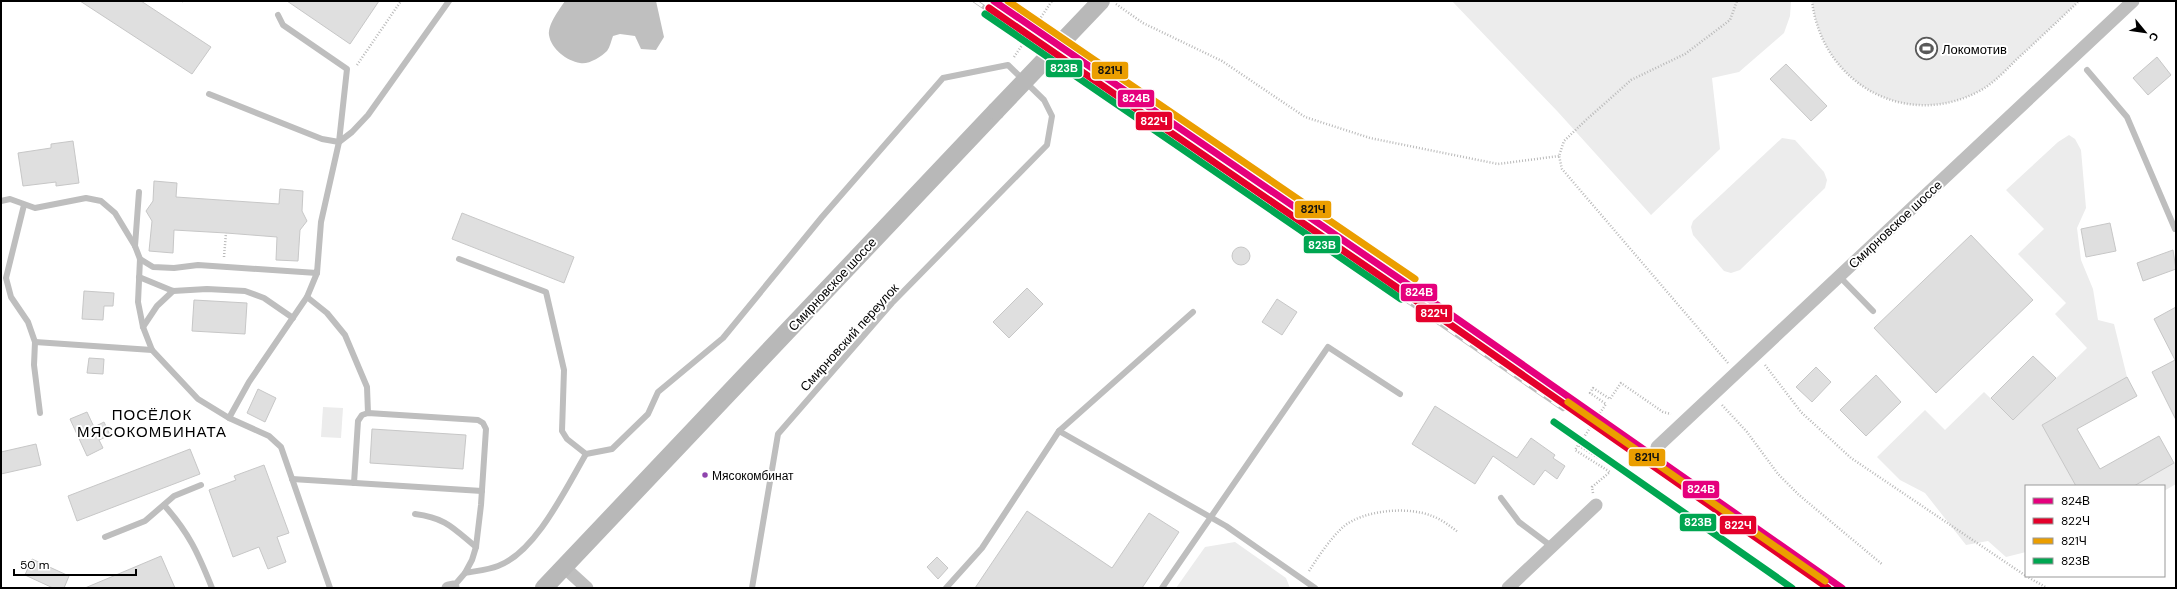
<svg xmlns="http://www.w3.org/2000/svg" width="2177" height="589" font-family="'DM Sans',sans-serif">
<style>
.green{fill:#ececec}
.water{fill:#bfbfbf}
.building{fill:#dfdfdf;stroke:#c7c7c7}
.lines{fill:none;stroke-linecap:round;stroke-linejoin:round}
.path{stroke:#b9b9b9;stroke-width:2.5;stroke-dasharray:1 2;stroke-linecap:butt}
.lane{stroke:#bebebe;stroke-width:6}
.street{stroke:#bebebe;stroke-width:13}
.secondary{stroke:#b8b8b8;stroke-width:18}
.rail-casing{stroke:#bebebe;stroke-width:4.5}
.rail{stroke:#fff;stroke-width:3;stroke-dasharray:9;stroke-linecap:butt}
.secondary-bridge{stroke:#b8b8b8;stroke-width:18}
.rail-1-casing{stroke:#fff;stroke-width:10}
.rail-2-casing{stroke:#fff;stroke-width:10}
.rail-3-casing{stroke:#fff;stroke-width:10}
.rail-4-casing{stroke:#fff;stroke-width:10}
.rail-1{stroke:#e5007d;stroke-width:7}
.rail-2{stroke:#e4002b;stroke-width:7}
.rail-3{stroke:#eb9e00;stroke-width:7}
.rail-4{stroke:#00a651;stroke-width:7}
.bus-dot{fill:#8e44ad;stroke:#fff;stroke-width:1.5}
.labels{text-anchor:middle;stroke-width:4;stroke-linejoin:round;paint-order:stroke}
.bus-label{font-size:12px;fill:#000;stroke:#fff;text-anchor:start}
.poi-label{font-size:13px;fill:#000;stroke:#fff;text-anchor:start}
.street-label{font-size:13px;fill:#000;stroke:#fff}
.quarter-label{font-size:15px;letter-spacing:1px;fill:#000;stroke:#fff}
.line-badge{stroke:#fff;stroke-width:1.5}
.badge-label{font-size:11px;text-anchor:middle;font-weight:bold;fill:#fff}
.pale-badge-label{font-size:11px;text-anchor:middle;font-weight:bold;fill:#111}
</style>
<rect width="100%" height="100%" fill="#fff"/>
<g class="green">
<polygon points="1452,1 1791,1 1790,16 1784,33 1739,72 1712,78 1720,149 1651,215 1558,112"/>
<path d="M1812 1H2079C2059 20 2038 40 2017 59 2007 69 1996 81 1983 89 1909 132 1822 85 1812 1Z"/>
<polygon points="2069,135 2075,139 2081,150 2086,208 2077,228 2081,260 2093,289 2098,320 2114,324 2127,377 2042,425 2076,486 2026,486 2026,552 2006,557 1988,541 1966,545 1925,493 1900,480 1877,457 1925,410 1945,430 1984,392 2013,420 2087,348 2055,314 2066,303 2018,254 2044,229 2006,190 2058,142"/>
<polygon points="1782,138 1795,140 1824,172 1827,180 1825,188 1740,270 1731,273 1724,271 1693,235 1691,227 1693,221"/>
<polygon points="323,407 343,408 341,438 321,437"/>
<polygon points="2176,462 2176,484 2164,491 2164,486 2134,486"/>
<polygon points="1235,542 1286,578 1290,588 1176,588 1205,547"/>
</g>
<path class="water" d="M565 1H656L664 37 656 50 641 49 635 36 620 34 613 36C611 41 610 47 607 51 601 57 588 65 580 63 567 61 551 49 549 35 548 24 559 10 565 1Z"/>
<g class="building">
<polygon points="80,1 141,1 211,47 192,74"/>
<polygon points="287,1 379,1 350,44"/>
<polygon points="2157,57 2171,75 2148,95 2133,78"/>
<polygon points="1786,64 1827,106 1811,121 1770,79"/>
<polygon points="73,141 79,183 56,186 56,182 23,186 18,153 51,148 51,144"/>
<polygon points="154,181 177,183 176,197 279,204 280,189 303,191 302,211 307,221 300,230 298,261 276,260 277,237 226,233 174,230 173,253 149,251 152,221 146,211 153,201"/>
<polygon points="462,213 574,257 564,283 452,239"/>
<polygon points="2110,223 2116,251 2086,257 2081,229"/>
<polygon points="1971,235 2033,300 1936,393 1874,328"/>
<circle cx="1241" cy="256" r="9"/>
<polygon points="2173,250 2176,269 2143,281 2137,263"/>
<polygon points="1027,288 1043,304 1009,338 993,322"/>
<polygon points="84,291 114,293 113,306 104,306 103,320 82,319"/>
<polygon points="1277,299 1297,312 1282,335 1262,322"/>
<polygon points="194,300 247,303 245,334 192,331"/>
<polygon points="2176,307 2176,420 2152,372 2175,360 2154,319"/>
<polygon points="2033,356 2056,378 2013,420 1991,398"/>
<polygon points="89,358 104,359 103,374 87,373"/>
<polygon points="1816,367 1831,382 1812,402 1796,387"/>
<polygon points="1876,375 1901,402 1866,436 1840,410"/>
<polygon points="2127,377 2137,396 2077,429 2100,469 2159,436 2174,463 2134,486 2076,486 2042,425"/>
<polygon points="258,389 276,398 265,422 247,413"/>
<polygon points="1435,406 1517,458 1531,438 1555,455 1553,458 1565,466 1557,479 1545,470 1534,485 1493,456 1475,484 1412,444"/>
<polygon points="87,412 94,427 104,422 110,435 99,440 103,448 87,456 70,419"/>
<polygon points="372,429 466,435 463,469 370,463"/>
<polygon points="36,444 41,465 1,474 1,452"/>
<polygon points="190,449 200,474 77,521 68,496"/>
<polygon points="264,465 289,533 277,537 286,562 268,569 259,547 233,557 209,490 236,480 234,476"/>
<polygon points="1027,511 1112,568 1149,513 1179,532 1142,588 975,588"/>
<polygon points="161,556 175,588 85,588"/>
<polygon points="937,557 948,568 938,579 927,567"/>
<polygon points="32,559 69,576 64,588 53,588 25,575"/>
</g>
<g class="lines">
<g class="path">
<polyline points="182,1 184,1"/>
<path d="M1812 1C1822 85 1909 132 1983 89 1996 81 2007 69 2017 59 2038 40 2059 20 2079 1"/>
<polyline points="1116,4 1143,23 1222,61 1305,117 1370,138 1498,164 1559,156"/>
<polyline points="1014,57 1052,1"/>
<polyline points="357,65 401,1"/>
<polyline points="224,257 226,233"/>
<polyline points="1728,363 1562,169 1559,156 1564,141 1586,120 1631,80 1685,54 1730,20 1737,1"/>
<polyline points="1765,365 1801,412 1851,458 2026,576"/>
<polyline points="1722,405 1747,432 1778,474 1799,495 1883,565"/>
<polyline points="1593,493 1592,487 1610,472 1575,450 1578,445 1597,457 1600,452 1582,440 1606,404 1590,393 1593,388 1610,399 1621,383 1663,412 1671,414"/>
<path d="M1309 571C1319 556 1329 540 1343 527 1363 510 1408 506 1432 516 1441 519 1450 526 1458 532"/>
<polyline points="2026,576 2047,588"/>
</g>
<g class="lane">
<polyline points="278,15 283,25 347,69 339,142 352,132 368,115 449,1"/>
<polyline points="2087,70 2127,117 2175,229"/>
<polyline points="1,201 10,199 35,208 86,198 101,201 115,213 135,246 140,259 138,302 143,327 152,350 198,399 229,418 269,436 281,447 330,588"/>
<polyline points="24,205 6,278 11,297 28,322 35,342 34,365 40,413"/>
<polyline points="135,246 139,192"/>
<polyline points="140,259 153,267 174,268 198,265 317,273 321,222 339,142 322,139 209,94"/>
<path d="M459 259 546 292 564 370 562 431 567 439 586 454C566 488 536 552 498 566 488 570 475 571 465 573"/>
<polyline points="1839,276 1873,311"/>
<polyline points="139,277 173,291 207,289 245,291 264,298 293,318"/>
<polyline points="307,297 327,313 345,335 367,387 368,413"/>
<polyline points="143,327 157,306 173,291"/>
<polyline points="35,342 152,350"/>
<polyline points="229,418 249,382 307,297 317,273"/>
<polyline points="1059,431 1226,526 1315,588"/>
<polyline points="586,454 612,449 648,414 658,392 723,338 822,217 943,78 1008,65 1044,100 1052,116 1047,145 892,303 778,434 752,588"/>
<polyline points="292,479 482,491"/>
<polyline points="354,483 358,421 362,415 368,413 478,420 483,423 486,429 481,505 476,547 472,560 465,573 453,587"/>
<polyline points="1501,498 1519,522 1551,546"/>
<path d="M164 505C189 533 198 553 212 588"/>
<path d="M415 514C446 518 453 528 476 547"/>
<polyline points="105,537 145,521 174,496 201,485"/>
<polyline points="946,588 982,548 1059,431 1193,312"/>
<polyline points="1162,588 1328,347 1400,394"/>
</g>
<g class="street">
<polyline points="1657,447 2133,1"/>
<polyline points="564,567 587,588"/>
<polyline points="448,588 453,587"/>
<polyline points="1508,588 1596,505"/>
</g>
<polyline class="secondary" points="544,588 996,111"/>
<defs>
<polyline id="rail" points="975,1 1563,409"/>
</defs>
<use href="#rail" class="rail-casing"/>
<use href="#rail" class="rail"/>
<polyline class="secondary-bridge" points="996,111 1101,1"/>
<defs>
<polyline id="rail-1" points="994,1 1410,286 1842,588"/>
<polyline id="rail-2" points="989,8 1405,293 1828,588"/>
<g id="rail-3">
<polyline points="1008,1 1415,279"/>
<polyline points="1568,402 1825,581"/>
</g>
<g id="rail-4">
<polyline points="985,14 1401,299"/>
<polyline points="1554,422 1792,588"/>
</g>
</defs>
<use href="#rail-1" class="rail-1-casing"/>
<use href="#rail-2" class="rail-2-casing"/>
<use href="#rail-3" class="rail-3-casing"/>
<use href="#rail-4" class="rail-4-casing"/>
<use href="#rail-1" class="rail-1"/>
<use href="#rail-2" class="rail-2"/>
<use href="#rail-3" class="rail-3"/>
<use href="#rail-4" class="rail-4"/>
</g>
<defs>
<symbol id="stadium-ring" viewBox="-11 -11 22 22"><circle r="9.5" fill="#fff" stroke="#595959" stroke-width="1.5"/><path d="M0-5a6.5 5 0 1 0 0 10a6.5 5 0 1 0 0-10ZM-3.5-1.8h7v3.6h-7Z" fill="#595959"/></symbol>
</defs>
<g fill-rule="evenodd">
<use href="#stadium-ring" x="1914" y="36" width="25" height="25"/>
</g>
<circle class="bus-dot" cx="705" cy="475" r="3.5"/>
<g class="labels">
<g class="bus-label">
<text x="712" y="480">Мясокомбинат</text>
</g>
<g class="poi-label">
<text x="1942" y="54">Локомотив</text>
</g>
<g class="street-label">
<text transform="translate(1895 224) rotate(-43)" y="5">Смирновское шоссе</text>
<text transform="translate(832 284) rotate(-47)" y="5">Смирновское шоссе</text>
<text transform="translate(849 337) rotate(-48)" y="5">Смирновский переулок</text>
</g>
<g class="quarter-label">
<text x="152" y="420">ПОСЁЛОК<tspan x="152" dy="17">МЯСОКОМБИНАТА</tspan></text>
</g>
</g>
<g class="line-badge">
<rect x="1045" y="59" width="38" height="19" rx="4" fill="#00a651"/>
<rect x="1091" y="61" width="38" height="19" rx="4" fill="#eb9e00"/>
<rect x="1117" y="89" width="38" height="19" rx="4" fill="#e5007d"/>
<rect x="1135" y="111" width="38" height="20" rx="4" fill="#e4002b"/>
<rect x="1294" y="200" width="38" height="19" rx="4" fill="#eb9e00"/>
<rect x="1303" y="235" width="38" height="19" rx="4" fill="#00a651"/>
<rect x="1400" y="283" width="38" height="19" rx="4" fill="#e5007d"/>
<rect x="1415" y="304" width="38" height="19" rx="4" fill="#e4002b"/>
<rect x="1628" y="448" width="38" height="19" rx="4" fill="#eb9e00"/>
<rect x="1682" y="480" width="38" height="19" rx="4" fill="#e5007d"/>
<rect x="1679" y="513" width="38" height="19" rx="4" fill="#00a651"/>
<rect x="1719" y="515" width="38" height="20" rx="4" fill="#e4002b"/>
</g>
<g class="badge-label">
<text x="1064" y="72">823В</text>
<text x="1136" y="102">824В</text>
<text x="1154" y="125">822Ч</text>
<text x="1322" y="249">823В</text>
<text x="1419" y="296">824В</text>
<text x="1434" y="317">822Ч</text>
<text x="1701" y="493">824В</text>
<text x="1698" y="526">823В</text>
<text x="1738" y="529">822Ч</text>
</g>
<g class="pale-badge-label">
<text x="1110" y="74">821Ч</text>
<text x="1313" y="213">821Ч</text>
<text x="1647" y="461">821Ч</text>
</g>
<rect width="2177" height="589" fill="none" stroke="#000000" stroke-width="4"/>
<rect x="2025" y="485" width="140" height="92" fill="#ffffff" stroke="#999999"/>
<rect x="2033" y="498" width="20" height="6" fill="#e5007d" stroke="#999999"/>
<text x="2061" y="505" font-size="12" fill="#000000">824В</text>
<rect x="2033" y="518" width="20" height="6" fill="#e4002b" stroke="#999999"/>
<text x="2061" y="525" font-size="12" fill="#000000">822Ч</text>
<rect x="2033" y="538" width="20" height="6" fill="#eb9e00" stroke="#999999"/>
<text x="2061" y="545" font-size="12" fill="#000000">821Ч</text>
<rect x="2033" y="558" width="20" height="6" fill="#00a651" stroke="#999999"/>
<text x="2061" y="565" font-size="12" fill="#000000">823В</text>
<g transform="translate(2145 32) rotate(119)" stroke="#ffffff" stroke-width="3" paint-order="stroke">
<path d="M0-3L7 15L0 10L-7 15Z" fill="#000000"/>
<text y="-6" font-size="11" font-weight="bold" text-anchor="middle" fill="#000000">С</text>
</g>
<path d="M14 569v6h122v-6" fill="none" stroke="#000000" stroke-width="2"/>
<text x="20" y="569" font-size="12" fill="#000000" stroke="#ffffff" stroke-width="3" paint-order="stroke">50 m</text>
</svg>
